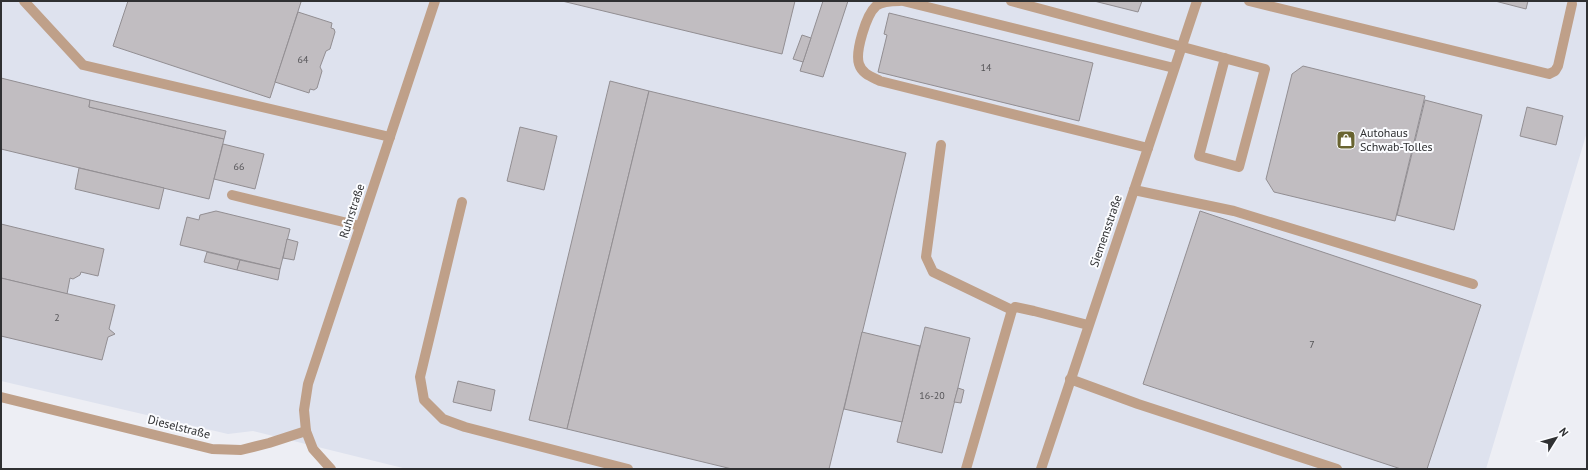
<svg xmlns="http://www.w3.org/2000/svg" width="1588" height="470" font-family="'PT Sans',sans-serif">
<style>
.built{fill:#dee2ee}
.building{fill:#c1bdc1;stroke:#928e92}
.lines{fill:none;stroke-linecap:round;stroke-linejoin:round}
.minor{stroke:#bfa089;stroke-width:10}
.labels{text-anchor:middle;stroke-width:4;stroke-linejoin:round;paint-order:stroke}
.number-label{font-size:10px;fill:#545356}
.poi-label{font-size:12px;fill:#2f3032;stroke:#fbfcff;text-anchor:start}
.street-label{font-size:12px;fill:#2f3032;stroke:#fbfcff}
</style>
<rect width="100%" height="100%" fill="#edeef4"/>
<polygon class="built" points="1,1 1587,1 1587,132 1486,469 407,469 253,431 228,434 1,381"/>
<g class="building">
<polygon points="128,1 299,1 301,2 270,98 113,46"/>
<polygon points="562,1 795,1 782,54"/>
<polygon points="823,1 848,1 823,77 800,71"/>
<polygon points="1094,1 1142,1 1138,12"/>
<polygon points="1495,1 1528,1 1526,9"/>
<polygon points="298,12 332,23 331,28 334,29 335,32 330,49 326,51 320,67 322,71 317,88 314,90 310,89 309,93 275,82"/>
<polygon points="889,13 1093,63 1079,121 878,72 887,35 884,34"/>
<polygon points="802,35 811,38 803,62 793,59"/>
<polygon points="1303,66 1425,96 1395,221 1274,192 1266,179 1292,74"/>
<polygon points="1,78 90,100 89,107 224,139 209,199 1,149"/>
<polygon points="610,81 649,91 567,429 529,420"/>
<polygon points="649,91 906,153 829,469 732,469 567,429"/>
<polygon points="90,100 226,131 224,139 89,107"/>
<polygon points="1425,100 1482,115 1454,230 1397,215"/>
<polygon points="1527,107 1563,116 1556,145 1520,136"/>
<polygon points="520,127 557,136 544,190 507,181"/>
<polygon points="223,144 264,154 255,189 214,179"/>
<polygon points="79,168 164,188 159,209 75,189"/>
<polygon points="216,211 290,229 280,269 180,245 187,217 199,220 200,215"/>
<polygon points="1200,211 1481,305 1427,469 1401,469 1143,384"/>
<polygon points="1,224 104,249 98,276 81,272 80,275 73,279 70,278 67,294 1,278"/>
<polygon points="287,239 298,242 294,260 283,258"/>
<polygon points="207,252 240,260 237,270 204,262"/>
<polygon points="240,260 280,269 278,280 237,270"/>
<polygon points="1,278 115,305 109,329 115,334 108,337 102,360 1,336"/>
<polygon points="925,327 970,338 942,453 897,442"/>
<polygon points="862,332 920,346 902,422 844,409"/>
<polygon points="458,381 495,390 491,411 453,402"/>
<polygon points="958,388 964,390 961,403 954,402"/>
</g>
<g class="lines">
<g class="minor">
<polyline points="24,1 83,65 390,137"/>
<path d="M900 1C892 1 882 1 876 6 866 15 855 52 859 64 862 74 872 77 880 81L1148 148"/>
<polyline points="903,1 1174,68"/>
<polyline points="1011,1 1265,69 1239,167 1199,156 1225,58"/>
<polyline points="1249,1 1549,74 1555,71 1558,66 1572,4"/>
<polyline points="941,145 926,257 933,272 1012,310"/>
<polyline points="1134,190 1234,211 1473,284"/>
<polyline points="232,195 360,226"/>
<polyline points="462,202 420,377 424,400 443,419 465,427 628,469"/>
<polyline points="1070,379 1138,404 1337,469"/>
<polyline points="1,397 212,449 241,450 269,443 306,431 313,449 331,469"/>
<polyline points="306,431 304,410 308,384 435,1"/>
<polyline points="966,469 1012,310 1015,307 1034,311 1088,325"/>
<polyline points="1041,469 1197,1"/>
</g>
</g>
<defs>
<symbol id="shop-square" viewBox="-11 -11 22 22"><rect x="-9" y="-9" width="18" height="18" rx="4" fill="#696431" stroke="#fbfcff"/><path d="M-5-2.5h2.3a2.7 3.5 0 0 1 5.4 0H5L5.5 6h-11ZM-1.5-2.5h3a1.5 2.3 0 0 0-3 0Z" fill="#fff"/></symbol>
</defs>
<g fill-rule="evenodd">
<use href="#shop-square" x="1335" y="129" width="22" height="22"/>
</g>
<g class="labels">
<g class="number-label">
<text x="303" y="63">64</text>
<text x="986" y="71">14</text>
<text x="239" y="170">66</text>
<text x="57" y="321">2</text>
<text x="1312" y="348">7</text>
<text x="932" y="399">16-20</text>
</g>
<g class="poi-label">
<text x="1360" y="137">Autohaus<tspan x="1360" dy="14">Schwab-Tolles</tspan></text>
</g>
<g class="street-label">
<text transform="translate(352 211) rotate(-72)" y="4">Ruhrstraße</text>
<text transform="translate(1106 231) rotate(-71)" y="4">Siemensstraße</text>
<text transform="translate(179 427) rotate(14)" y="4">Dieselstraße</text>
</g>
</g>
<rect width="1588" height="470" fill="none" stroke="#2f3032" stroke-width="4"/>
<g transform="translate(1556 438) rotate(53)" stroke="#fbfcff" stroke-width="3" paint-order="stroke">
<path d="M0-3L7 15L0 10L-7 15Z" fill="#2f3032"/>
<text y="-6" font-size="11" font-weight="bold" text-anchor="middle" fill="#2f3032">N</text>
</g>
</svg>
